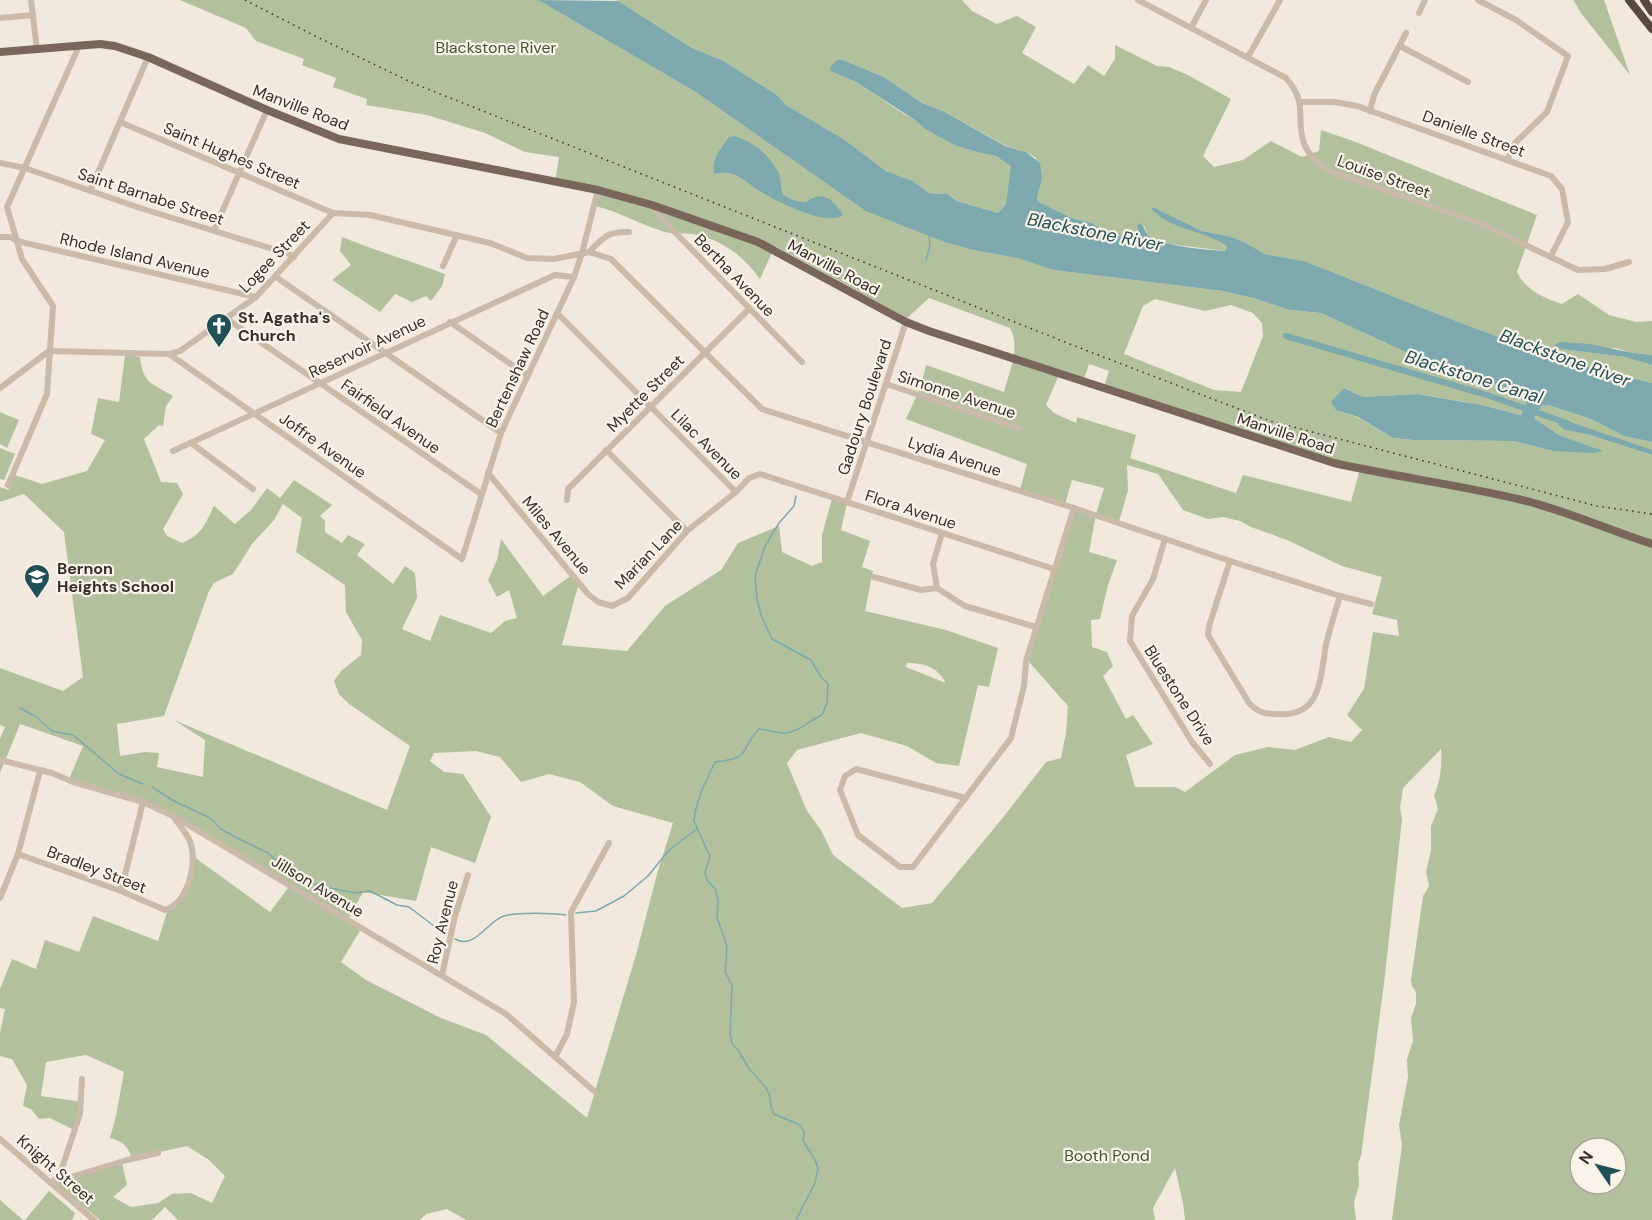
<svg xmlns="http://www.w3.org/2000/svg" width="1652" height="1220" font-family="'DM Sans',sans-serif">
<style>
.green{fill:#b2c09d;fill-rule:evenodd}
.water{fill:#7da8ad}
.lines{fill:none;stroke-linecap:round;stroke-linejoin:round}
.stream{stroke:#7da8ad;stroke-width:1.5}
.canal{stroke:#7da8ad;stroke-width:6}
.minor{stroke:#c9baa9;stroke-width:6}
.major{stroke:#78665a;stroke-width:8}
.highway{stroke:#574940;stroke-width:8}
.rail{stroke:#362e29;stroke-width:1.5;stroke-dasharray:1.5 4.5;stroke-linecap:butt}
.labels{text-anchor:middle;stroke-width:4.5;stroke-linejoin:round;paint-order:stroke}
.park-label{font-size:16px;fill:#43542d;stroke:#f9f3e9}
.street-label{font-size:16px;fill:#362e29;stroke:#f9f3e9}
.poi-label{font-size:16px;font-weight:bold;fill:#362e29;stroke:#f9f3e9;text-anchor:start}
.water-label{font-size:18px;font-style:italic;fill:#204f56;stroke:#f9f3e9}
</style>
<rect width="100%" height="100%" fill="#f1e9dd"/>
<g class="green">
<path d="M180 0H538L694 91 832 187 895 221 944 242 973 250 1017 258 1053 270 1223 291 1253 298 1290 310 1321 313 1423 360 1437 361 1463 373 1522 393 1527 397 1525 408 1522 415 1465 402 1417 394 1363 397 1344 388 1336 410 1357 417 1393 438 1413 440 1513 441 1553 451H1602L1559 435 1534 418 1542 406 1548 405 1591 419 1624 436 1652 442V450L1558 425 1565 430 1590 435 1652 455V1220H1392L1402 1145 1399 1125 1408 1077 1407 1059 1413 1041 1411 1018 1416 1004V992L1412 986 1411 980 1423 896 1429 886 1426 872 1431 850V826L1438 809 1434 795C1441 780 1442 765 1441 749L1403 788 1400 808 1402 819 1384 984 1361 1156 1358 1163 1359 1185 1354 1202 1356 1220H1185L1183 1203 1175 1168 1153 1208 1155 1220H466L447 1209 426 1214 420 1220H178L165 1207 152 1220H100L54 1183 122 1163 127 1185 113 1197 131 1207 158 1203 172 1194 191 1193 212 1203 225 1176 209 1160 187 1146 132 1158C128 1146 122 1141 110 1138L116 1116 124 1072 86 1055 46 1062 41 1096 83 1102 76 1131 50 1118 39 1119 31 1109 23 1106 27 1085 12 1059 0 1056V1033L5 1009 0 1008V989L12 959 36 969 45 940 79 952 93 916 158 941 168 909 184 892 191 867 190 854 270 912 291 884 161 808 69 779 83 746 20 724 0 773V739L5 727 0 725V668L63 691 83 677 64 532 24 494 0 502V487L8 490 15 475 42 484 87 471 105 440 91 434 98 398 119 402 125 355 140 357C143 384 152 383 173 396L166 406 163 426 159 425 144 439 161 482 177 483 183 494 163 529 167 536 182 543C202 535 205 524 214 506L235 524 251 510 267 488 280 498 294 480 332 505 320 516 325 521V532L342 543 348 535 365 544 357 555 393 584 405 566 415 573 417 598 402 629 430 641 440 615 491 633 505 621 517 618 509 590 497 597 488 580 497 560 501 539 543 596 572 575 578 586 562 645 627 651 665 606 721 570 738 543 779 526 782 552 812 566 822 562V535L832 499 847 503 841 530 870 541 862 567 873 571 865 611 946 630 998 648 989 687 978 685 959 766 936 763 907 746 861 733 797 750 787 763 807 811 821 830 833 855 902 908 932 903 1001 820 1046 762 1061 758 1066 733 1068 706 1029 662 1037 629 1075 508 1096 514 1104 488 1072 480 1065 504 1020 490 1027 464 906 419 921 386 926 365 1004 392C1009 372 1021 347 1010 328L929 298 907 318 775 246 760 279C744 257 724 241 697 235 687 232 675 235 665 232 641 225 620 212 595 206L598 192 555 182 559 157 525 152 485 133 427 115 366 105 367 99 333 87 336 78 302 65 304 59 256 41 246 28ZM1155 299 1205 311 1231 305 1253 313 1262 323 1263 336 1241 392 1214 390 1124 354 1143 306ZM1089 364 1109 371 1103 390 1359 472 1351 502 1243 475 1236 493 1130 458 1136 435 1077 417 1076 423 1054 413 1046 405 1058 377 1082 384ZM1127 465 1158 474 1183 510 1208 519 1223 517 1240 521 1251 527 1287 540 1342 566 1382 577 1372 614 1397 620 1399 636 1373 632 1364 689 1347 715 1362 730 1351 742 1329 737 1295 750 1268 747 1235 755 1185 792 1175 787H1135L1126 755 1153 744 1133 715 1126 719 1103 676 1113 666 1107 652 1092 647 1091 620 1100 619 1108 585 1117 560 1089 552 1096 514 1119 521 1128 491ZM283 504 302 518 296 552 345 585 346 612 362 640 361 655 341 671 334 681 339 694 349 704 410 746 387 810 174 720 205 740 203 777 157 767 159 753 145 752 120 756 117 724 164 716 209 591 214 583 233 574 252 544 274 520ZM907 663C925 663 937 667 946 683L906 667ZM476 751 500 757 521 782 549 774 580 782 613 806 673 823 657 874 636 955 587 1118 486 1035 441 1018 366 980 341 962 361 929 348 920 363 892 416 901 431 847 475 863 491 817 463 774 444 772 430 761 434 753ZM1580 1148H1616V1184H1580Z"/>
<path d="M616 0H962L972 11 997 24 1017 16 1036 27 1022 53 1074 84 1088 65 1104 76 1115 59V45L1157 66 1169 67 1188 75 1231 99 1203 156 1214 167 1243 160 1271 141 1302 157 1319 151 1321 130 1353 141 1537 215 1517 272C1525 290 1544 298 1562 304L1578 294 1609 315 1636 322 1652 321V355L1628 352 1616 348 1562 349 1626 357 1652 365V383C1532 356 1418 305 1304 261L1265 254 1244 242 1228 236 1202 231 1155 208 1175 224 1215 238 1227 246 1225 251 1161 243 1148 235 1144 226 1138 238 1113 235 1092 223 1072 218 1039 202 1037 198 1042 179 1036 158 1026 152 1006 146 943 111 922 103 884 77 843 60 830 71 856 82 904 114 919 122 925 129 954 145 980 153 996 156 1012 166 1006 204 998 213 957 201 946 193 941 194 929 193 913 181 886 171 845 140 786 105 777 95 722 60 692 48Z"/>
<polygon points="1573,0 1604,0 1630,75 1581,13"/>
<path d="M342 237C376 251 411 261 445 274L442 286 431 301 426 296 412 302 395 294 380 312 332 280 351 265 340 251Z"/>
<polygon points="0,412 19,420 7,448 0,444"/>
<polygon points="0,448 15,454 4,480 0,479"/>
<polygon points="49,1191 75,1213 72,1220 25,1220"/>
<polygon points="0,1200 23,1220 0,1220"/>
</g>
<g class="water">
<path d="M538 0 618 1 692 48 722 60 777 95 786 105 845 140 886 171 913 181 929 193 941 194 946 193 957 201 998 213 1006 204 1011 166 996 156 980 153 954 145 925 129 918 122 856 82 830 71 831 66 837 60H843L884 77 922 103 943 111 1005 146 1026 152 1040 163 1042 179 1037 198 1039 202 1072 218 1092 223 1113 235 1138 238 1140 234 1137 226 1140 223C1144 227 1145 231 1148 235 1159 246 1208 250 1225 251L1227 246C1204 230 1169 230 1151 208H1155L1202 231 1228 236 1244 242 1265 254 1304 261C1418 305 1532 356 1652 383V442L1624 436 1591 419 1548 405 1542 406 1534 418 1559 435 1603 451 1594 453 1553 451 1513 441 1413 440 1393 438 1358 417 1336 410 1331 402 1344 388 1363 397 1417 394 1481 405 1521 415 1525 408 1527 397 1522 393 1463 373 1437 361 1423 360 1321 313 1290 310 1253 298 1223 291 1053 270 1017 258 973 250 944 242 866 211 694 91Z"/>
<path d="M735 136C754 143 768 153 778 172 782 179 780 187 783 195 789 198 795 202 802 202 808 203 810 198 816 197 828 193 837 206 843 215 828 227 780 203 765 194 754 189 744 178 733 174 728 172 720 173 714 174 711 160 721 148 729 137Z"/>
<polygon points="1560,342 1590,344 1628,352 1652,355 1652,365 1625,357 1561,349 1554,345"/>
<polygon points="1567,421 1652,450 1652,455 1590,435 1565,430 1558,425 1561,422"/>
</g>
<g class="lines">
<g class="stream">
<polyline points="926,260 930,246 929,234"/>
<polyline points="20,708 35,716 52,731 73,735 119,774 143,784"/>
<polyline points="152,787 172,800 210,818 221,829 237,838 268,853 282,866 301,878 320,886 355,893 370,891 397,905 409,907 446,935"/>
<polyline points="576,913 596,911 624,896 648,876 669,850 697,829"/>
<path d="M455 939C475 950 487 921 504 916 518 912 551 913 566 915"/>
<path d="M771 1108 770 1096 766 1088 748 1067 738 1050 732 1044 730 1034 732 985 725 972 727 946 717 917 718 902 716 890 707 880 705 872 710 857 694 821 695 812 701 792 715 762C752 758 738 752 759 729 768 730 775 732 783 733 796 734 810 720 822 715L827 703 828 684 821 677 811 660 772 639 761 615 757 599 755 576 765 546 779 523 794 506 796 496"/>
<polyline points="772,1109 774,1114 800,1125 804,1132 803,1141 814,1158 818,1168 815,1183 796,1220"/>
</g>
<polyline class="canal" points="1286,336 1490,396 1569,424"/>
<g class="minor">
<polyline points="31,0 37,50"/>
<path d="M1138 0 1286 78C1308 103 1296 114 1303 140 1306 153 1317 162 1327 170L1479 223 1578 270 1605 269 1629 262"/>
<polyline points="1478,0 1516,20 1568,56 1547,112 1515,143 1507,160"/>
<polyline points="1419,13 1425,0"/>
<polyline points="0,18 33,15"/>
<polyline points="1191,28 1206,0"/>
<polyline points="1400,46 1468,82"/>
<polyline points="1248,57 1280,0"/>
<polyline points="1301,102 1335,102 1357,106 1551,176 1562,189 1568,222 1551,256"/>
<polyline points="1370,111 1374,95 1406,33"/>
<polyline points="120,122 333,213"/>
<polyline points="0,163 25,168 137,207 289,254 294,257"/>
<polyline points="90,191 148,57"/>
<polyline points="652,205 659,216 802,362"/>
<polyline points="214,230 267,110"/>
<polyline points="0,237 10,237 17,241 256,297"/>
<path d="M589 252C604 237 608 231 629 232"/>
<polyline points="443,266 457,235"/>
<polyline points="276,277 501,433"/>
<polyline points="557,313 736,492"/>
<polyline points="227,319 481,494"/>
<polyline points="450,322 528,376"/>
<polyline points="169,354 462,559 501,433 574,277 582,253 598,190"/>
<polyline points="886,384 1019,428"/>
<polyline points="0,388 49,351 169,354 180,351 256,297 333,213 370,215 490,243 527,258 554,259 589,252 611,259 762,409 1074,508 1230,561 1340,596 1371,604"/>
<polyline points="191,443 253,489"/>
<polyline points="606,450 687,531"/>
<polyline points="173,451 555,275 574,277"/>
<polyline points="488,473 588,594 598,602 612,606 628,598 687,531 736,492 749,478 760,474 1054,569"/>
<polyline points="8,485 47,394 53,306 22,259 7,207 79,46"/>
<polyline points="567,500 568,489 749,309"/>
<polyline points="847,502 906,322"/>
<polyline points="1165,539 1153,579 1132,616 1130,641 1192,742 1210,764"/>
<path d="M1230 561 1209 626 1208 635 1249 703C1257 712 1265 714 1277 714 1322 718 1320 677 1326 645 1330 628 1335 612 1340 596"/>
<polyline points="874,577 921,590 937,588 965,606 1036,627"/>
<polyline points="937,588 933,564 942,533"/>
<polyline points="0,760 52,773 73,782 143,802 173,816 506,1014 594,1091"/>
<polyline points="966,798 856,769 845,776 840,790 858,835 900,867 913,867 1011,738 1024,686 1026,661 1074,508"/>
<path d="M18 854 121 891 165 910C189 902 199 860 189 839 185 832 180 826 175 819"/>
<polyline points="121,891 143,802"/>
<polyline points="0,898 18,854 40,771"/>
<polyline points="442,975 455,916 468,875"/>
<polyline points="555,1057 567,1034 574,1002 571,912 609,843"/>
<polyline points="0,1139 94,1220"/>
<polyline points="54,1180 60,1174 80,1114 82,1079"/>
<polyline points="51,1183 127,1160 158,1153"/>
</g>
<path class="major" d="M0 52 100 44 115 46 148 57 267 110 339 139 598 190 652 205 758 242 906 322 929 331 1334 463C1397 477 1460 485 1522 500 1567 511 1609 530 1652 544"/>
<g class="highway">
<polyline points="1629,0 1652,29"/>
<polyline points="1644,0 1652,12"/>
</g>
<polyline class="rail" points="245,0 313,35 415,84 1080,348 1270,421 1597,506 1652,514"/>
</g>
<defs>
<symbol id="church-pin" viewBox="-11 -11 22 30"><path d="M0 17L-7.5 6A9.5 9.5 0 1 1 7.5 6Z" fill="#204f56" stroke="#f9f3e9"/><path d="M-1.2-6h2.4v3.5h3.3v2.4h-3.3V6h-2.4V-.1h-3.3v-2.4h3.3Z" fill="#fff"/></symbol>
<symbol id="school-pin" viewBox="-11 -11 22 30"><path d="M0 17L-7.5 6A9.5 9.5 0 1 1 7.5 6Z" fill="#204f56" stroke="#f9f3e9"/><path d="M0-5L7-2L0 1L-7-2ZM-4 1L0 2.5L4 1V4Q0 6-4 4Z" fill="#fff"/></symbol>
</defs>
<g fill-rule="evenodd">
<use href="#church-pin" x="204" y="311" width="30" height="40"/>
<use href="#school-pin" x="22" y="562" width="30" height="40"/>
</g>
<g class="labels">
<g class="park-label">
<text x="496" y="53">Blackstone River</text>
<text x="1107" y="1161">Booth Pond</text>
</g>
<g class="street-label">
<text transform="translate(301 107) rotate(21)" y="6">Manville Road</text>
<text transform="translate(1474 133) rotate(20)" y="6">Danielle Street</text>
<text transform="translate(232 155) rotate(23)" y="6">Saint Hughes Street</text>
<text transform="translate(1384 176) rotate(20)" y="6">Louise Street</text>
<text transform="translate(151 196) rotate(18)" y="6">Saint Barnabe Street</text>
<text transform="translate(135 255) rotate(13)" y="6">Rhode Island Avenue</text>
<text transform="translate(274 256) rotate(-46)" y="6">Logee Street</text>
<text transform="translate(834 267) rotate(28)" y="6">Manville Road</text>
<text transform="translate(735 275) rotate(46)" y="6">Bertha Avenue</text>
<text transform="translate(367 346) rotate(-25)" y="6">Reservoir Avenue</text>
<text transform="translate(517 368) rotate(-65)" y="6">Bertenshaw Road</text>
<text transform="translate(645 393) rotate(-45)" y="6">Myette Street</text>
<text transform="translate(957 394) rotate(18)" y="6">Simonne Avenue</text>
<text transform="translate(864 407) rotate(-72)" y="6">Gadoury Boulevard</text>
<text transform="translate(391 416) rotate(35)" y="6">Fairfield Avenue</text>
<text transform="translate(1286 433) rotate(18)" y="6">Manville Road</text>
<text transform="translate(707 444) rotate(45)" y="6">Lilac Avenue</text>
<text transform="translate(323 445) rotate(35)" y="6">Joffre Avenue</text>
<text transform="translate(955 456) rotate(18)" y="6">Lydia Avenue</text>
<text transform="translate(911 509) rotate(18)" y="6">Flora Avenue</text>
<text transform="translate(557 535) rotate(50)" y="6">Miles Avenue</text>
<text transform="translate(648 554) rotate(-46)" y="6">Marian Lane</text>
<text transform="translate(1180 695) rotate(57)" y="6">Bluestone Drive</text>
<text transform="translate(97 869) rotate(21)" y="6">Bradley Street</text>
<text transform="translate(318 886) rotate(31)" y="6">Jillson Avenue</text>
<text transform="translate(442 922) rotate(-76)" y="6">Roy Avenue</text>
<text transform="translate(56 1169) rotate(41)" y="6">Knight Street</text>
</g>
<g class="poi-label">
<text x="238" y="323">St. Agatha's<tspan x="238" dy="18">Church</tspan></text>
<text x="57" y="574">Bernon<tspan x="57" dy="18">Heights School</tspan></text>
</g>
<g class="water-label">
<text transform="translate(1095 232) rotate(11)" y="6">Blackstone River</text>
<text transform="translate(1565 358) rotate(20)" y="6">Blackstone River</text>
<text transform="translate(1474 377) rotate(17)" y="6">Blackstone Canal</text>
</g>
</g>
<g transform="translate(1598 1166) rotate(305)"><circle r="28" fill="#f9f3e9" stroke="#aba49c" stroke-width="1.5"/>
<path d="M0-4.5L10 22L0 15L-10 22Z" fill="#204f56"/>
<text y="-9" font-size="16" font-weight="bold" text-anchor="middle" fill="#362e29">N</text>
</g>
</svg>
